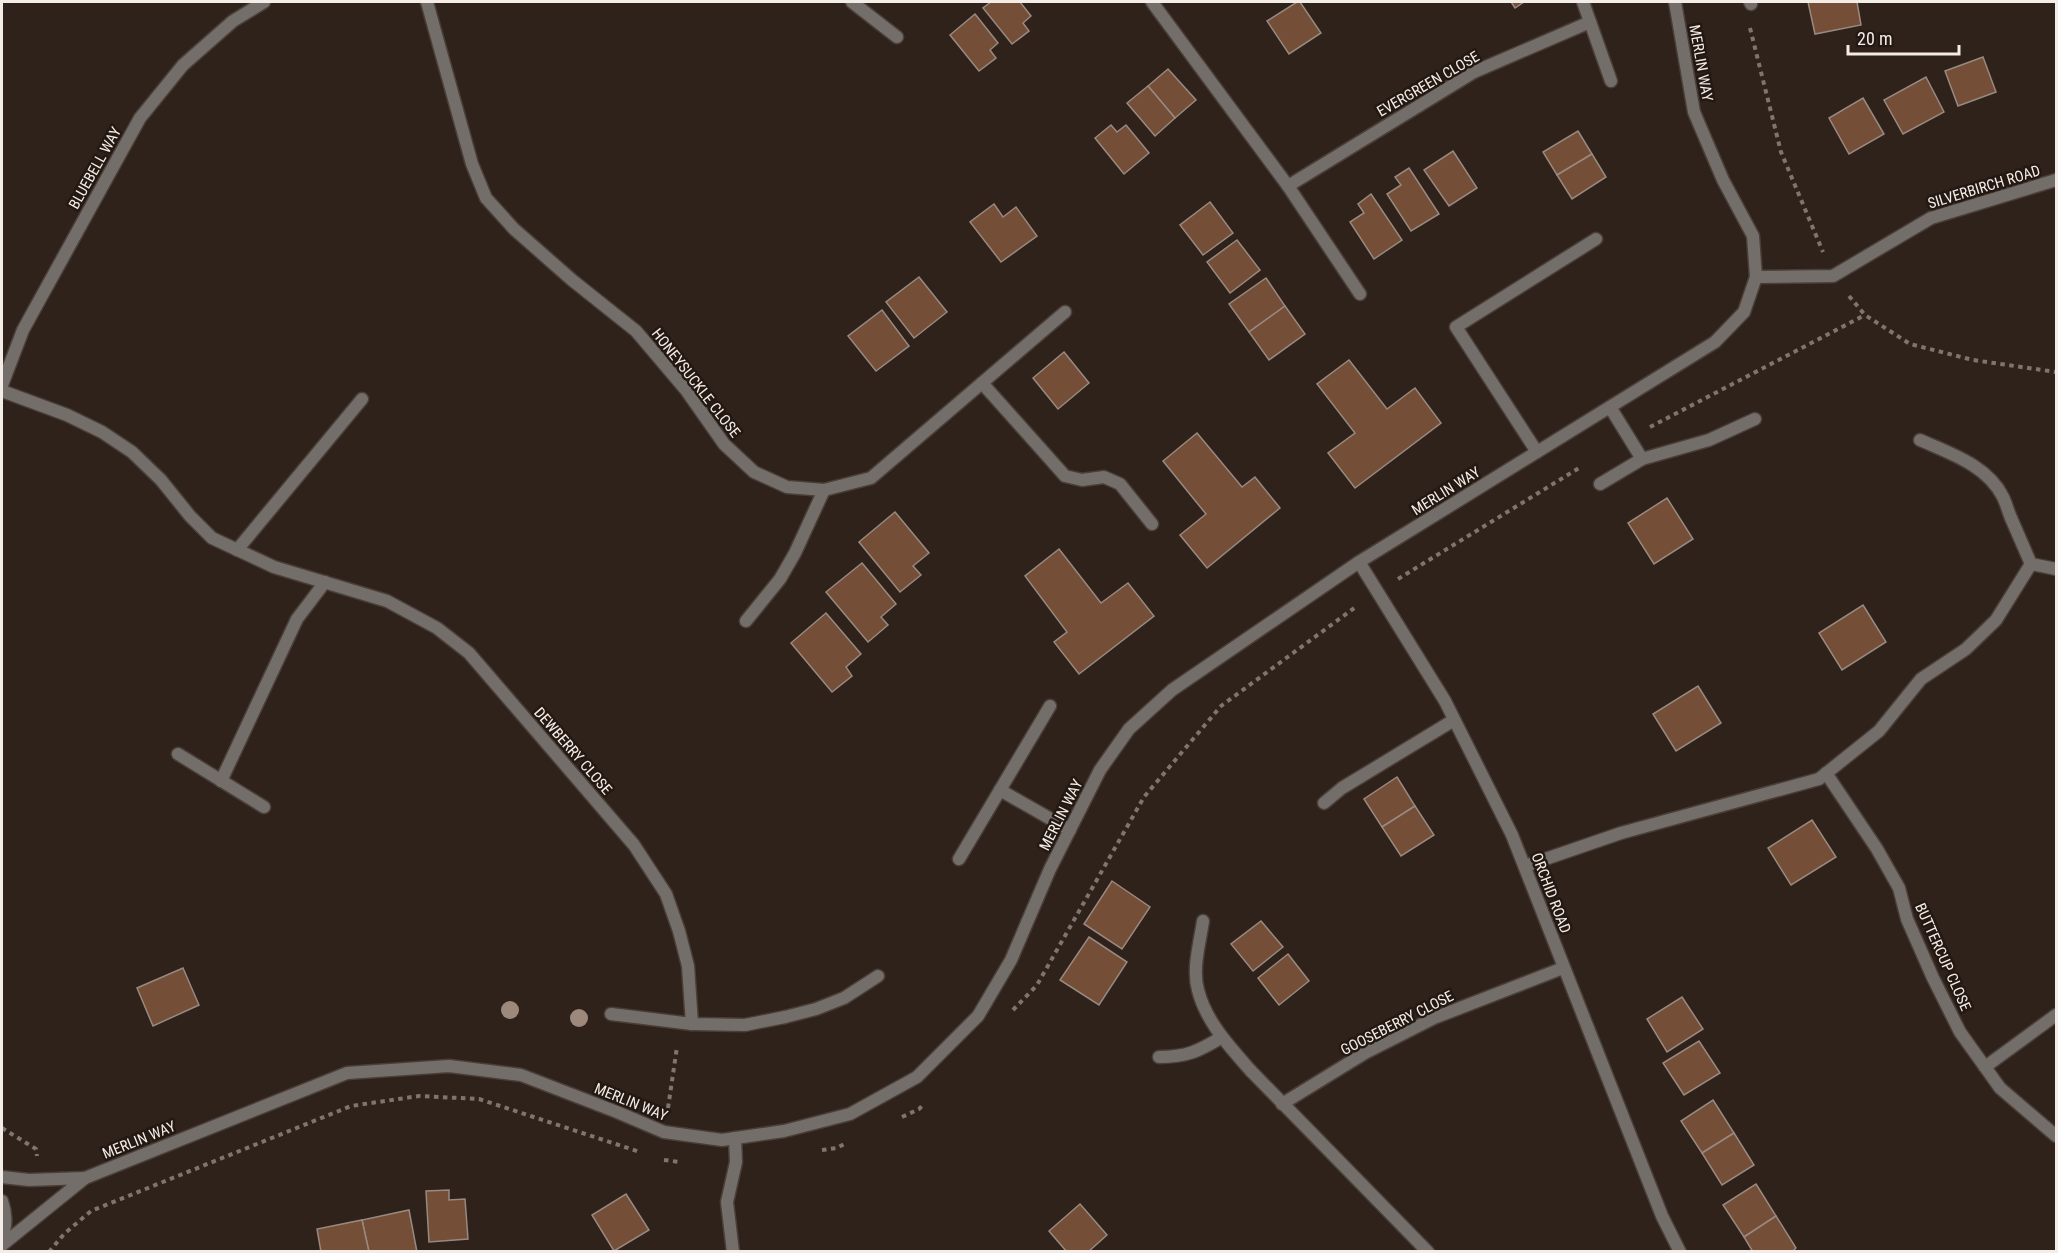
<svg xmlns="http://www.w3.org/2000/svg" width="2058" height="1253" font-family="'Roboto Condensed',sans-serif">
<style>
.building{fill:#744e36;stroke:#988981;stroke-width:1.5}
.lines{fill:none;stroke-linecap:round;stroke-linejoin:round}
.service-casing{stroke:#4a3e38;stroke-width:15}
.minor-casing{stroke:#4a3e38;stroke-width:15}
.path{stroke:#7f756f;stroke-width:4;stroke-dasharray:4.5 4.5;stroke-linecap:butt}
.service{stroke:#746e6b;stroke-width:12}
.minor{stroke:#746e6b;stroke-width:12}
.tree{fill:#9d897c}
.labels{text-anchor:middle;stroke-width:5;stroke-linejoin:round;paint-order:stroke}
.street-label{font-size:15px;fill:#f4ece7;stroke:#241912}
</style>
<rect width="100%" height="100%" fill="#2e221b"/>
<g class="building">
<polygon points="991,2 1020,2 1031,16 1023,23 1029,31 1012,44 983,8"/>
<polygon points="1297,2 1300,2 1321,33 1289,54 1267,21"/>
<polygon points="1511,2 1524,2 1515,8"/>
<polygon points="1808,2 1857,2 1861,25 1815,34"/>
<polygon points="975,14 998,43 990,50 996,58 979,71 950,35"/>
<polygon points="1983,57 1996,92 1958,106 1945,71"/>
<polygon points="1168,69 1196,100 1175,118 1148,86"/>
<polygon points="1926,77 1944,112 1903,134 1884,100"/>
<polygon points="1148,86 1175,118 1155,136 1127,103"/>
<polygon points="1863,98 1884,134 1849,154 1829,118"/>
<polygon points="1111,125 1117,132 1126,125 1149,153 1124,174 1095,138"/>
<polygon points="1578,131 1592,154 1557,175 1543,152"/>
<polygon points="1453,151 1477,188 1449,206 1424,170"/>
<polygon points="1592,154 1606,177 1572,199 1557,175"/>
<polygon points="1409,168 1439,214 1411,231 1387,194 1401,185 1395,177"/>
<polygon points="1371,194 1402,240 1374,259 1350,222 1364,213 1358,204"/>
<polygon points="1210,202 1233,233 1203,255 1180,225"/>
<polygon points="994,204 1003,217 1016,207 1037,236 1001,262 970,222"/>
<polygon points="1237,240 1260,270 1230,293 1207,262"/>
<polygon points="919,277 947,312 914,338 886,302"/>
<polygon points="1266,278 1285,306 1249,332 1229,304"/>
<polygon points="1285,306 1305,334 1269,360 1249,332"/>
<polygon points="882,310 909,346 876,371 848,336"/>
<polygon points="1064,352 1089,383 1058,409 1033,378"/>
<polygon points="1349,360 1387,409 1415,388 1441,423 1355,488 1328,453 1355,433 1317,384"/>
<polygon points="1197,433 1242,487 1255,477 1280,508 1207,568 1180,535 1206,514 1163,461"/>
<polygon points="1667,498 1693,539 1654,564 1628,523"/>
<polygon points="895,512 929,553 913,566 921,575 900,592 859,542"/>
<polygon points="1059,549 1101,603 1128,583 1154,616 1079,674 1054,642 1067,632 1025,576"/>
<polygon points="862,563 896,604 881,617 888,625 868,642 826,592"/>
<polygon points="1863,605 1886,642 1842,670 1819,633"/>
<polygon points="826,613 861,654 846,667 852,676 832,692 791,643"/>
<polygon points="1698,686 1721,723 1676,751 1653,714"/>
<polygon points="1397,777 1415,806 1382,827 1364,799"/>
<polygon points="1415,806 1434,835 1401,856 1382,827"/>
<polygon points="1812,820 1836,857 1791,885 1768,848"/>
<polygon points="1112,881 1150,907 1122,949 1084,924"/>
<polygon points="1261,921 1283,947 1253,971 1231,944"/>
<polygon points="1089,937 1127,962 1099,1005 1060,980"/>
<polygon points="1288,954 1309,981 1279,1005 1258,978"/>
<polygon points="183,968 199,1005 153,1026 137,988"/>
<polygon points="1682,997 1703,1029 1667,1052 1647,1019"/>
<polygon points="1699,1041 1720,1073 1684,1095 1663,1063"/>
<polygon points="1713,1100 1734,1133 1702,1153 1681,1121"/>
<polygon points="1734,1133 1754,1165 1722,1185 1702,1153"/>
<polygon points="1756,1184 1776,1216 1744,1237 1723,1205"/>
<polygon points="449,1190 449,1200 465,1199 468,1239 429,1242 426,1191"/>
<polygon points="626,1194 649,1230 614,1251 592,1215"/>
<polygon points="1080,1204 1107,1235 1088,1252 1067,1252 1049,1231"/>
<polygon points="409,1210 417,1252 369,1252 362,1220"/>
<polygon points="1776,1216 1796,1248 1792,1252 1753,1252 1744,1237"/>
<polygon points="362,1220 369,1252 321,1252 317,1229"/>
</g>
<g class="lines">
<defs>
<g id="service">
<polyline points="1750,2 1751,4"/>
<polyline points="982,383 1065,476 1082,480 1104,477 1120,484 1152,524"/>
<polyline points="1610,407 1642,459"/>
<path d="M1920 440C1949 453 1987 465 2003 497 2006 503 2008 511 2011 518"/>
<polyline points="1537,452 1456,327 1596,239"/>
<polyline points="1600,484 1642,459 1709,440 1755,419"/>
<polyline points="237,550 362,399"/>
<polyline points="746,621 780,579 795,553 824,490"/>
<polyline points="1324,803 1342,788 1454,720"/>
<path d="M1203 921C1200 942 1192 969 1198 990 1206 1022 1230 1047 1251 1071"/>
<polyline points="785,1017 816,1009 844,998 878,976"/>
<path d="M1159 1057C1187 1057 1199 1051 1222 1037"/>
<polyline points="733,1252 727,1202 736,1162 735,1138"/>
</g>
<g id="minor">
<polyline points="427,2 472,164 486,198 514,229 572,280 636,331 686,390 724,444 754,472 787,487 824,490 871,478 1065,312"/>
<polyline points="852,2 897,37"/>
<polyline points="1152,2 1288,186 1360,294"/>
<polyline points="1583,2 1611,81"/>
<polyline points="1288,186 1474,72 1590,22"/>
<polyline points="1756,277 1833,276 1931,218 2056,180"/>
<polyline points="2,385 23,330 140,118 183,65 233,21 264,2"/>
<polyline points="2,391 67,415 102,432 132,452 161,480 190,516 212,538 274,567 387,601 437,628 469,653 634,845 666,894 679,931 688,966 692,1024"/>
<polyline points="2011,518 2031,564 2056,569"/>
<polyline points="1359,562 1445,701 1512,835 1662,1216 1680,1252"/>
<polyline points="178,754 264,807"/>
<polyline points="1826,773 1877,849 1899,888 1907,919 1933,978 1960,1032 2000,1088 2056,1136"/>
<polyline points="221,781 297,619 325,582"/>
<polyline points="1000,790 1070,830"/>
<polyline points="959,859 1050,706"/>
<polyline points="1525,866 1621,833 1819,779 1879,731 1921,679 1966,649 1996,620 2031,564"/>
<polyline points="611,1014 692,1024 745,1025 785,1017"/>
<polyline points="1985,1067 2056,1015"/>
<polyline points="1251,1071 1428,1252"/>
<polyline points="1282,1104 1365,1053 1434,1018 1563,968"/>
<polyline points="2,1177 29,1180 85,1178"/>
<path d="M2 1201C6 1212 7 1226 2 1237"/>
<polyline points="2,1245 85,1178 347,1073 449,1066 521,1075 617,1112 664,1132 722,1140 784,1131 850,1114 917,1077 978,1016 1011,960 1050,869 1100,770 1129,729 1172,690 1359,562 1715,342 1744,312 1756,277 1753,236 1723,180 1694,112 1675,2"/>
</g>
</defs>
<use href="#service" class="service-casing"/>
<use href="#minor" class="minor-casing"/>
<g class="path">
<polyline points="1750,28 1781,152 1823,252"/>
<polyline points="1849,296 1865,315 1910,344 1973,360 2056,372"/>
<polyline points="1650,427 1865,315"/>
<polyline points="1398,579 1579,468"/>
<polyline points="1013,1010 1037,985 1144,797 1221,706 1357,606"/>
<polyline points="668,1108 677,1047"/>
<polyline points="902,1117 919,1109 924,1104"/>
<polyline points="2,1128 36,1149 37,1156"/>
<polyline points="822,1150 837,1148 846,1143"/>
<polyline points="664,1160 680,1162"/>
<polyline points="49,1252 64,1234 91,1211 351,1106 419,1096 479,1099 640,1152"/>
</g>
<use href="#service" class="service"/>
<use href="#minor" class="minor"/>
</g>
<g class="tree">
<circle cx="510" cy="1010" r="9"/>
<circle cx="579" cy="1018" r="9"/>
</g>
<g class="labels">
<g class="street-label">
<text transform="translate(1701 63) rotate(80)" y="5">MERLIN WAY</text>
<text transform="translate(1428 84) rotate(-30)" y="5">EVERGREEN CLOSE</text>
<text transform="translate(95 168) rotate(-61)" y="5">BLUEBELL WAY</text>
<text transform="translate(1984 187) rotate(-17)" y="5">SILVERBIRCH ROAD</text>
<text transform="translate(696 383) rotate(52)" y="5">HONEYSUCKLE CLOSE</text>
<text transform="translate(1446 491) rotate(-32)" y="5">MERLIN WAY</text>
<text transform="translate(573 751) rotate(49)" y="5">DEWBERRY CLOSE</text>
<text transform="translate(1061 815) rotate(-63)" y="5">MERLIN WAY</text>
<text transform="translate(1551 893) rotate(69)" y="5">ORCHID ROAD</text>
<text transform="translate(1943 957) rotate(66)" y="5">BUTTERCUP CLOSE</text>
<text transform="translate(1397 1023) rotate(-27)" y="5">GOOSEBERRY CLOSE</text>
<text transform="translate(631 1102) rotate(22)" y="5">MERLIN WAY</text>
<text transform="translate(139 1140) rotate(-22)" y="5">MERLIN WAY</text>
</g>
</g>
<rect width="2058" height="1253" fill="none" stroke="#f4ece7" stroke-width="6"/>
<path d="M1848 45v9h111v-9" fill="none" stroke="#f4ece7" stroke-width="3"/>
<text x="1857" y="45" font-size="18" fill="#f4ece7" stroke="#241912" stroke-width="4.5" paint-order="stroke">20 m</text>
</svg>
